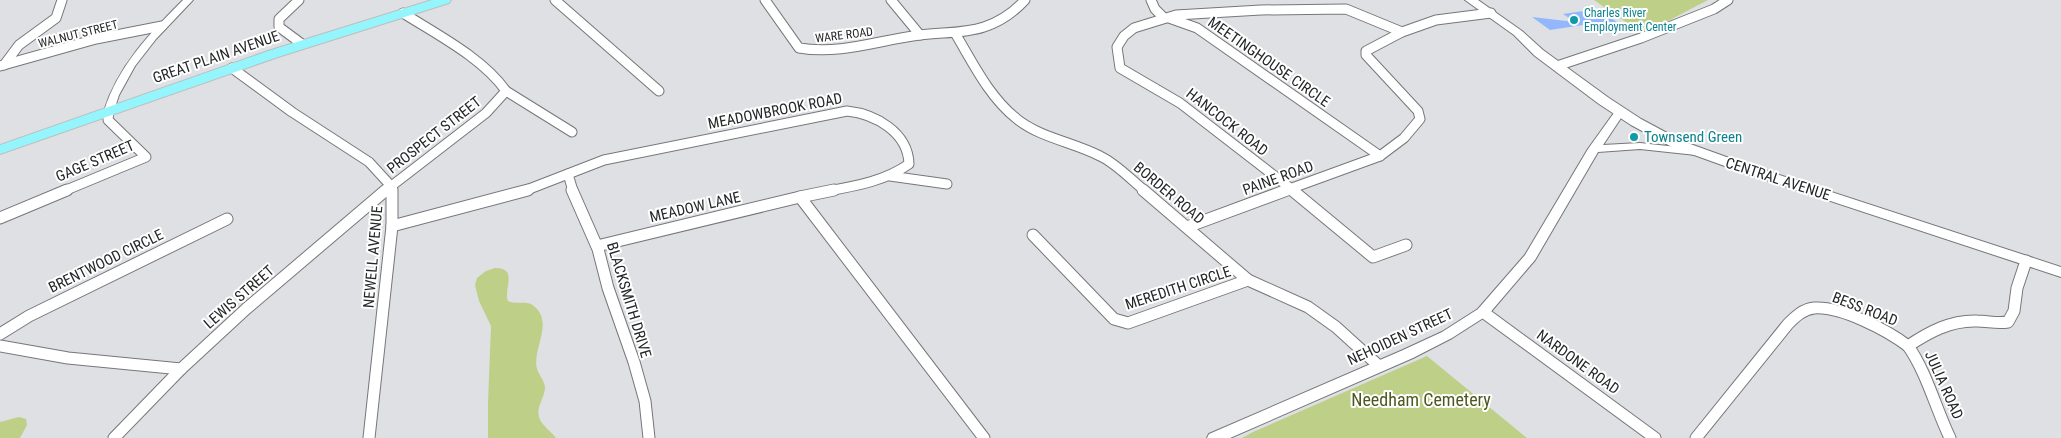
<svg xmlns="http://www.w3.org/2000/svg" width="2061" height="438" font-family="'Roboto Condensed',sans-serif">
<style>
.green{fill:#becf88}
.building{fill:#92b7fd}
.lines{fill:none;stroke-linecap:round;stroke-linejoin:round}
.minor-far1-casing{stroke:#75777a;stroke-width:11}
.minor-casing{stroke:#75777a;stroke-width:13}
.tertiary-casing{stroke:#75777a;stroke-width:2}
.secondary-casing{stroke:#75777a;stroke-width:2}
.primary-casing{stroke:#bebebe;stroke-width:2}
.minor-far1{stroke:#fff;stroke-width:9}
.minor{stroke:#fff;stroke-width:11}
.tertiary{fill:#fff;fill-rule:evenodd}
.secondary{fill:#fff;fill-rule:evenodd}
.primary{fill:#94f5fd;fill-rule:evenodd}
.culture-dot{fill:#0f9aa8;stroke:#fff;stroke-width:2}
.labels{text-anchor:middle;stroke-width:4;stroke-linejoin:round;paint-order:stroke}
.far-culture-label{font-size:12px;fill:#0d838f;stroke:#fff;text-anchor:start}
.far-street-label{font-size:12px;fill:#252627;stroke:#fff}
.street-label{font-size:15px;fill:#252627;stroke:#fff}
.culture-label{font-size:15px;fill:#0d838f;stroke:#fff;text-anchor:start}
.near-park-label{font-size:18px;fill:#4d581e;stroke:#fff}
</style>
<rect width="100%" height="100%" fill="#dee0e3"/>
<g class="green">
<polygon points="1594,0 1708,0 1643,34"/>
<path d="M495 268C519 268 503 289 508 301 518 306 528 298 537 309 552 326 532 350 537 369 539 375 544 380 545 387 545 398 536 406 539 417 541 425 551 431 556 438H488V403L491 326 479 301 475 285 477 278 486 271Z"/>
<polygon points="1427,356 1527,438 1242,438 1253,432"/>
<polygon points="19,417 26,419 27,425 20,438 0,438 0,422"/>
</g>
<polygon class="building" points="1597,9 1620,24 1588,28 1583,25 1550,30 1532,17 1575,22 1563,14"/>
<g class="lines">
<defs>
<g id="minor-far1">
<polyline points="299,0 279,19 279,27 302,44"/>
<polyline points="555,0 659,91"/>
<path d="M765 0 799 48C841 55 879 40 920 35 941 32 963 34 984 27 999 22 1014 12 1025 0"/>
<polyline points="891,0 920,35"/>
<polyline points="1151,0 1155,9 1163,17"/>
<polyline points="1169,18 1197,28 1380,156 1404,138 1420,119 1418,111 1366,55 1366,51 1402,32"/>
<path d="M955 33C973 63 989 97 1017 119 1041 138 1073 142 1100 156 1117 164 1130 179 1145 191"/>
<polyline points="4,65 19,45 56,18 62,0"/>
<polyline points="0,66 96,39 162,26"/>
<polyline points="1557,66 1641,38 1714,9 1728,0"/>
<polyline points="232,68 292,112 369,162 391,186 392,191"/>
<polyline points="506,91 572,132"/>
<polyline points="568,174 573,191"/>
<polyline points="890,176 947,184"/>
<polyline points="64,191 146,157 108,120 109,111"/>
<path d="M385 191 486 113 506 91C483 58 436 34 403 13"/>
<path d="M524 191 604 160 847 111C875 114 908 132 909 164 885 181 856 186 828 191"/>
<polyline points="1284,191 1380,156"/>
<polyline points="1294,191 1180,103 1120,68 1117,47 1124,36 1134,28 1176,15 1261,10 1346,9 1402,32 1436,20 1491,13"/>
</g>
<g id="minor">
<polyline points="572,190 598,249 608,288 634,362 645,401 649,438"/>
<polyline points="834,190 800,197 984,438"/>
<polyline points="1143,190 1248,280 1308,307 1336,327 1379,366"/>
<polyline points="1292,190 1373,257 1406,245"/>
<polyline points="0,218 67,190"/>
<polyline points="392,226 528,190"/>
<polyline points="1187,227 1287,190"/>
<polyline points="1033,235 1114,319 1128,323 1248,280"/>
<polyline points="597,246 800,197"/>
<polyline points="1483,312 1655,438"/>
<polyline points="0,334 29,316 227,219"/>
<polyline points="0,346 68,358 181,369"/>
<path d="M1908 346C1926 371 1936 409 1950 438"/>
<polyline points="114,438 181,369 246,309 386,190"/>
<polyline points="369,438 392,226 392,190"/>
<path d="M1696 438 1788 324C1795 317 1803 309 1814 308 1841 306 1887 330 1908 346 1929 332 1951 320 1977 321 1988 321 1997 324 2008 322L2014 311 2017 288 2026 261"/>
</g>
<g id="tertiary">
<path d="M183 0H193L156 39 135 66 119 95 113 113H105L104 111C118 66 150 33 183 0Z"/>
<polygon points="1620,109 1625,112 1603,145 1640,143 1696,149 1702,152 1696,155 1640,149 1598,152 1535,260 1488,315 1452,338 1413,358 1230,438 1207,438 1209,434 1403,350 1442,332 1478,309 1525,255 1588,149 1616,110"/>
</g>
<polygon id="secondary" points="1465,0 1478,0 1522,31 1543,50 1609,98 1641,119 1682,141 1743,163 2061,267 2061,277 1733,169 1672,147 1631,125 1599,104 1535,56 1514,35"/>
<polygon id="primary" points="432,0 451,0 449,3 278,57 0,154 0,145 268,51"/>
</defs>
<use href="#minor-far1" class="minor-far1-casing"/>
<use href="#minor" class="minor-casing"/>
<use href="#tertiary" class="tertiary-casing"/>
<use href="#secondary" class="secondary-casing"/>
<use href="#primary" class="primary-casing"/>
<use href="#minor-far1" class="minor-far1"/>
<use href="#minor" class="minor"/>
<use href="#tertiary" class="tertiary"/>
<use href="#secondary" class="secondary"/>
<use href="#primary" class="primary"/>
</g>
<g class="culture-dot">
<circle cx="1574" cy="20" r="5"/>
<circle cx="1634" cy="137" r="5"/>
</g>
<g class="labels">
<g class="far-culture-label">
<text x="1584" y="17">Charles River<tspan x="1584" dy="14">Employment Center</tspan></text>
</g>
<g class="far-street-label">
<text transform="translate(78 34) rotate(-14)" y="4">WALNUT STREET</text>
<text transform="translate(844 35) rotate(-7)" y="4">WARE ROAD</text>
</g>
<g class="street-label">
<text transform="translate(216 57) rotate(-19)" y="5">GREAT PLAIN AVENUE</text>
<text transform="translate(1269 62) rotate(35)" y="5">MEETINGHOUSE CIRCLE</text>
<text transform="translate(775 111) rotate(-11)" y="5">MEADOWBROOK ROAD</text>
<text transform="translate(1227 122) rotate(38)" y="5">HANCOCK ROAD</text>
<text transform="translate(434 135) rotate(-38)" y="5">PROSPECT STREET</text>
<text transform="translate(95 161) rotate(-23)" y="5">GAGE STREET</text>
<text transform="translate(1278 178) rotate(-20)" y="5">PAINE ROAD</text>
<text transform="translate(1778 179) rotate(18)" y="5">CENTRAL AVENUE</text>
<text transform="translate(1169 193) rotate(40)" y="5">BORDER ROAD</text>
<text transform="translate(695 207) rotate(-13)" y="5">MEADOW LANE</text>
<text transform="translate(373 257) rotate(-85)" y="5">NEWELL AVENUE</text>
<text transform="translate(106 261) rotate(-26)" y="5">BRENTWOOD CIRCLE</text>
<text transform="translate(1178 288) rotate(-18)" y="5">MEREDITH CIRCLE</text>
<text transform="translate(239 297) rotate(-41)" y="5">LEWIS STREET</text>
<text transform="translate(629 300) rotate(73)" y="5">BLACKSMITH DRIVE</text>
<text transform="translate(1865 309) rotate(21)" y="5">BESS ROAD</text>
<text transform="translate(1400 337) rotate(-25)" y="5">NEHOIDEN STREET</text>
<text transform="translate(1578 362) rotate(36)" y="5">NARDONE ROAD</text>
<text transform="translate(1944 385) rotate(66)" y="5">JULIA ROAD</text>
</g>
<g class="culture-label">
<text x="1644" y="142">Townsend Green</text>
</g>
<g class="near-park-label">
<text x="1421" y="406">Needham Cemetery</text>
</g>
</g>
</svg>
